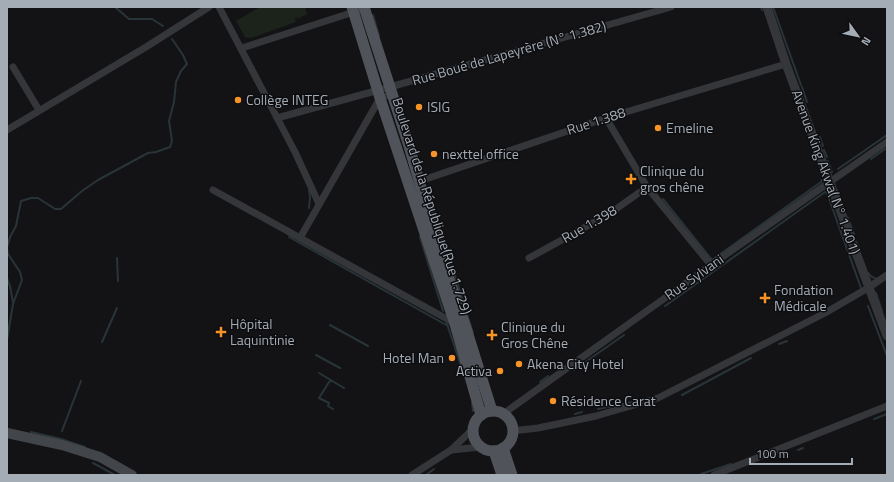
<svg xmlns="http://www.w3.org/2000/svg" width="894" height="482" font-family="'Titillium Web',sans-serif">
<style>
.green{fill:#1b231b}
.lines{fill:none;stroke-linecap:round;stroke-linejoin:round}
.stream{stroke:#293439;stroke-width:2}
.minor{stroke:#34363a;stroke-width:7}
.tertiary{stroke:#34363a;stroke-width:9}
.secondary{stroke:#42454a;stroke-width:10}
.primary{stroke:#505359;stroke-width:11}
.poi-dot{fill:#f89327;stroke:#0e0e10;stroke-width:1.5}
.labels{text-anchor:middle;stroke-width:3;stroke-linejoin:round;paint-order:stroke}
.street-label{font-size:14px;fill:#a4acb6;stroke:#0e0e10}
.poi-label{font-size:14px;fill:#a4acb6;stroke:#0e0e10;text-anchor:start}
</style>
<rect width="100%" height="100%" fill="#131315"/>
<polygon class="green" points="260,7 305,7 307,14 297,19 297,17 295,18 296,22 251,38 245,37 236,21"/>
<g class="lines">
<g class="stream">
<polyline points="115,7 129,19 152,19 163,26"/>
<polyline points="761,7 762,10"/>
<polyline points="773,7 801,85"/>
<polyline points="373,15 379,36"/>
<polyline points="802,87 807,102"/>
<polyline points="820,137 823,146"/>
<polyline points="824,150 827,157"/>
<polyline points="871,159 885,149"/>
<polyline points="828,161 832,172"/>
<polyline points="838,169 887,135"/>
<polyline points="431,199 473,333"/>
<polyline points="663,199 712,260 821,182 822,180"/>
<polyline points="309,208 310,198 309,189"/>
<polyline points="848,218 854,234"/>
<polyline points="289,237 448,326"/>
<polyline points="420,237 443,311"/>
<polyline points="857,243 859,248"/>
<polyline points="117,258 118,281"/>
<polyline points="868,273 872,277 875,278"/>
<polyline points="7,278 10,286 13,302"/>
<polyline points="876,293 882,311"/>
<polyline points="665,306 825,192 827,193 861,288"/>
<polyline points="868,306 887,356"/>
<polyline points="446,321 463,372"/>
<polyline points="330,325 368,346"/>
<polyline points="7,340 13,304 22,280 20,272 8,254 7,248 10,237 16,226 21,201 31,198 38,198 55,209 61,209 82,191 98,180 148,153 156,152 170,147 172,141 169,121 174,102 176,82 181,71 187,64 183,55 172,39"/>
<polyline points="102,342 117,308"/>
<polyline points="779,344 787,341"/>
<polyline points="316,355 340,368"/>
<polyline points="574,370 624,335"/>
<polyline points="319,373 344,388"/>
<polyline points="332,381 329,382 319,398 329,403 328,406 333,409"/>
<polyline points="540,382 548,376"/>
<polyline points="682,395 751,358"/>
<polyline points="472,403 473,411"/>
<polyline points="598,409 637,401"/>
<polyline points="575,414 582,412"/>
<polyline points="874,419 887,414"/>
<polyline points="62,431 81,381"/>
<polyline points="31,432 61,439 85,447"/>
<polyline points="798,450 803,448"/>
<polyline points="93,463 115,475"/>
<polyline points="701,474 731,464"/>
<polyline points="426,475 434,469"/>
</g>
<g class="minor">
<polyline points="219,7 295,152 319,204"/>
<polyline points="242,48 357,11"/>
<polyline points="13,67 39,110"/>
<polyline points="277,118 390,87 671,7"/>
<polyline points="606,118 647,187 711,265"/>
<polyline points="7,130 146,47 209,7"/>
<polyline points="417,182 606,118 786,64"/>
<polyline points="213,190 456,324"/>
<polyline points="300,238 380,98 392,94"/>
<polyline points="529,258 609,214 647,187"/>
<polyline points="503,414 711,265 887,142"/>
<polyline points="512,431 538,428 596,416 658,398 825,313 868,288 887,275"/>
<polyline points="451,450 473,429"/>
<polyline points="412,475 451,450 481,447"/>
<polyline points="714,475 887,406"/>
</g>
<polyline class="tertiary" points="767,7 786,64 887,336"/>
<polyline class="secondary" points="7,433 62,445 100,457 132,475"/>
<g class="primary">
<polyline points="352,7 380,98 455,324 481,415"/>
<polyline points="364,7 409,146 441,256 464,322 492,411"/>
<circle cx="493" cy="431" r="20"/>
<polyline points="503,448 512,475"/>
<polyline points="494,451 502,475"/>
</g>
</g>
<g class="poi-dot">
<circle cx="238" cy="100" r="4"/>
<circle cx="419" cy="107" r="4"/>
<circle cx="658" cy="128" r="4"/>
<circle cx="434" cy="154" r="4"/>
<path d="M629 173h4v4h4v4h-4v4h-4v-4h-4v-4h4z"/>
<path d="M763 292h4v4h4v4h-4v4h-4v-4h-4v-4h4z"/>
<path d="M219 326h4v4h4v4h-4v4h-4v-4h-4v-4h4z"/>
<path d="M490 329h4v4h4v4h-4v4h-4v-4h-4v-4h4z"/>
<circle cx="452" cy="358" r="4"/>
<circle cx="519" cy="364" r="4"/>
<circle cx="500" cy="371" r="4"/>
<circle cx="553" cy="401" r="4"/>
</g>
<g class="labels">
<g class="street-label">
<text transform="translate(509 53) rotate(-16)" y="5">Rue Boué de Lapeyrère (N° 1.382)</text>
<text transform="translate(596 121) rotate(-18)" y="5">Rue 1.388</text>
<text transform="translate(826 172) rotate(70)" y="5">Avenue King Akwa( N° 1.401)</text>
<text transform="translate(432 206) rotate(72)" y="5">Boulevard de la République(Rue 1.729)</text>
<text transform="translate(589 224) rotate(-30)" y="5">Rue 1.398</text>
<text transform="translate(694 277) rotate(-35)" y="5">Rue Sylvani</text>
</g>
<g class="poi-label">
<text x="246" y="105">Collège INTEG</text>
<text x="427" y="112">ISIG</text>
<text x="666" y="133">Emeline</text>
<text x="442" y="159">nexttel office</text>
<text x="640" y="176">Clinique du<tspan x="640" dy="16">gros chêne</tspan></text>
<text x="774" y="295">Fondation<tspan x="774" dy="16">Médicale</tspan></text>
<text x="230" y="329">Hôpital<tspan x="230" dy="16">Laquintinie</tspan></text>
<text x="501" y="332">Clinique du<tspan x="501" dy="16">Gros Chêne</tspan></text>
<text x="444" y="363" text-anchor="end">Hotel Man</text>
<text x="527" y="369">Akena City Hotel</text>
<text x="492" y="376" text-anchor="end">Activa</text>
<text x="561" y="406">Résidence Carat</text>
</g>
</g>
<rect width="894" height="482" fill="none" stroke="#a4acb6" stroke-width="16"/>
<g transform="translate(858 36) rotate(123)" stroke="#0e0e10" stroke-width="3" paint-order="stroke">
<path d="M0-3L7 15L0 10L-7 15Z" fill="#a4acb6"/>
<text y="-6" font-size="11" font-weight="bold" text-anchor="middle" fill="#a4acb6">N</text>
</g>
<path d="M750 458v6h102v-6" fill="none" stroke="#a4acb6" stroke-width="2"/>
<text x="756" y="458" font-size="12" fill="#a4acb6" stroke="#0e0e10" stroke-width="3" paint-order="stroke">100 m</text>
</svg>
